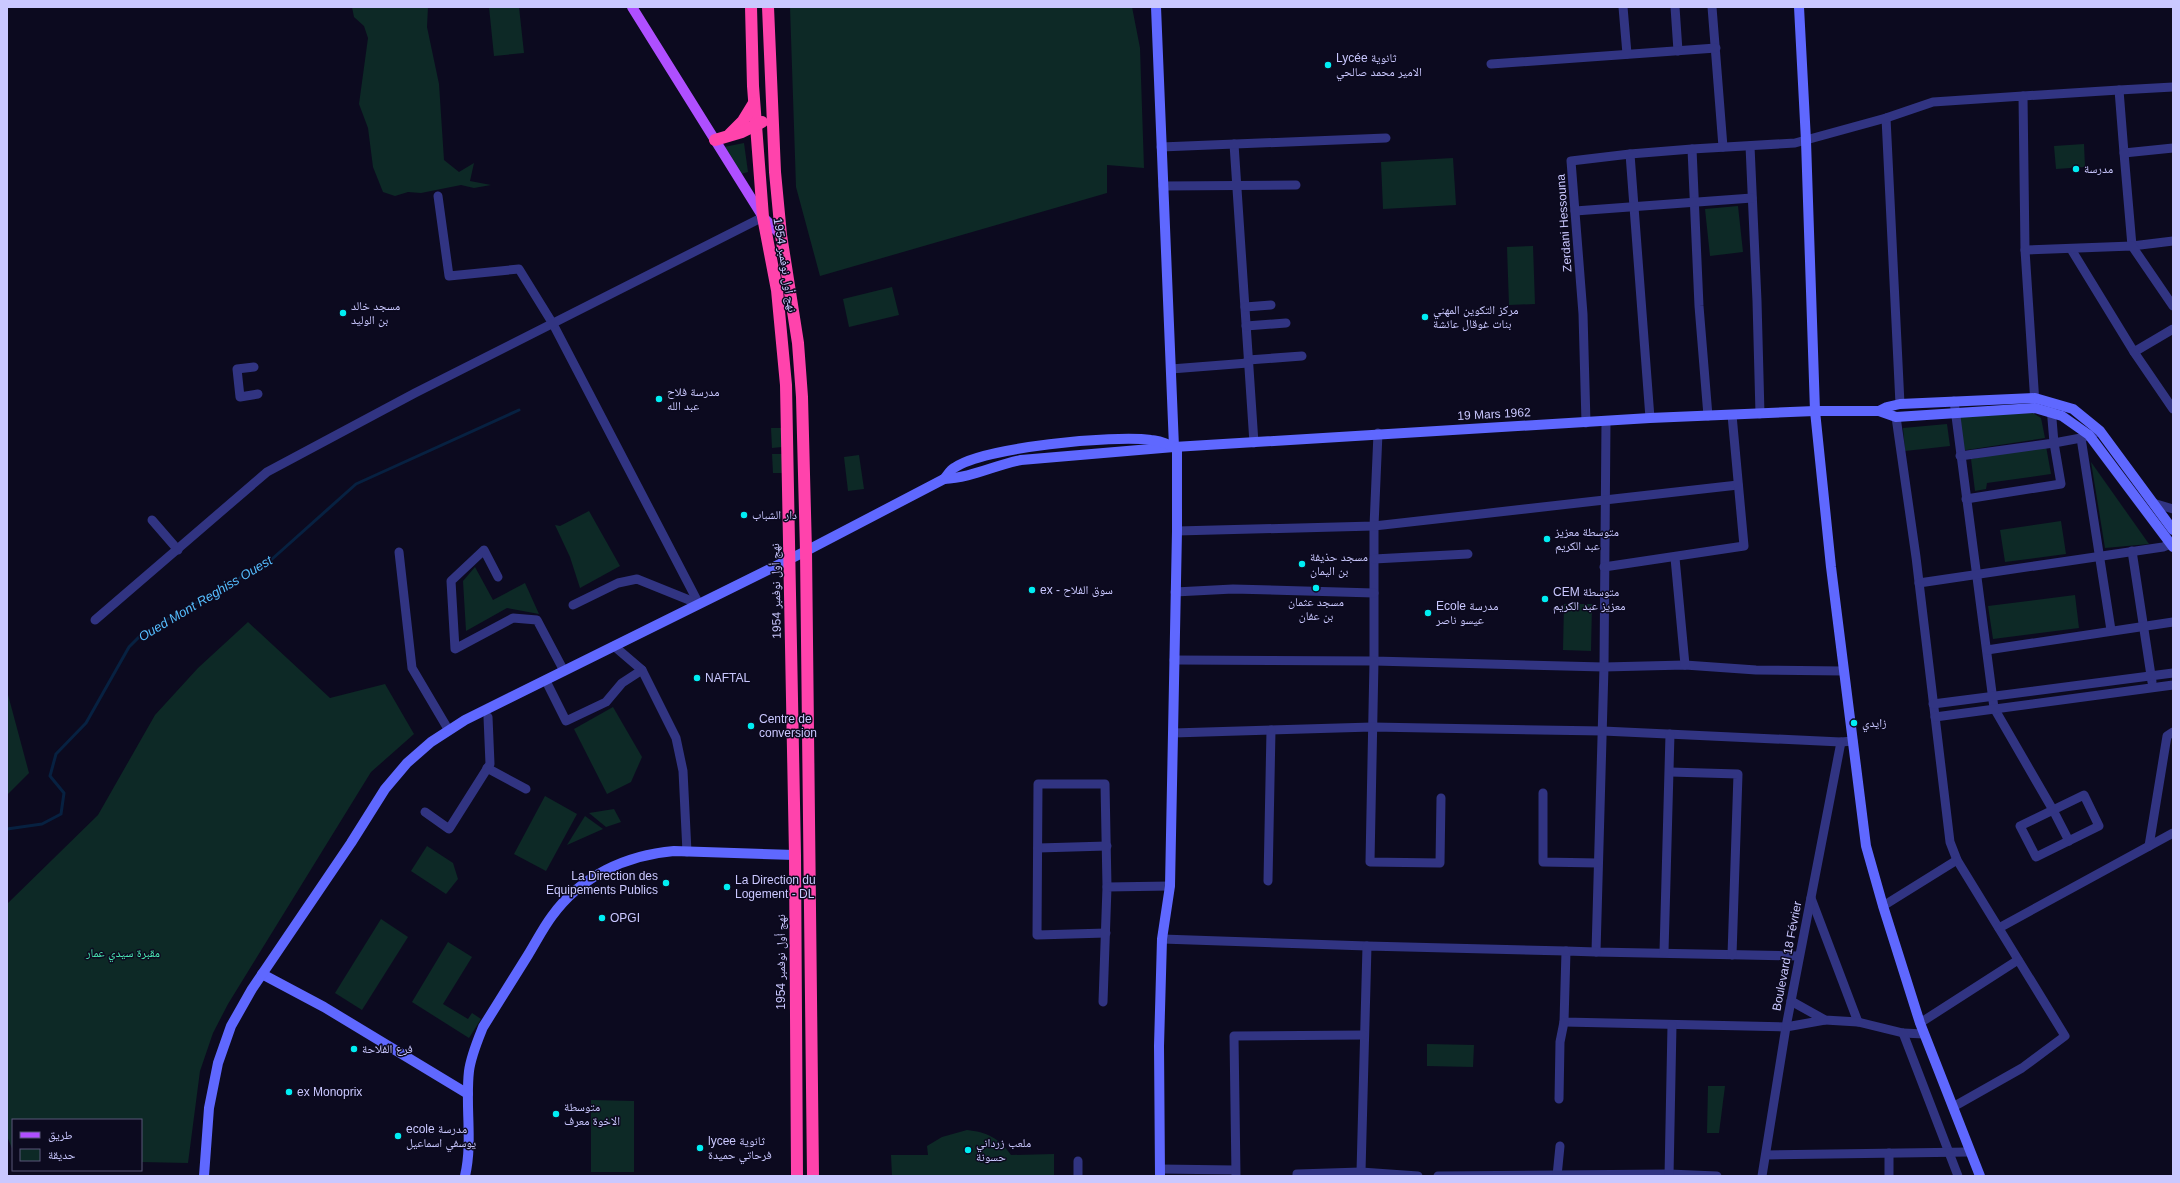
<svg xmlns="http://www.w3.org/2000/svg" width="2180" height="1183" font-family="Arial,'Noto Naskh Arabic',sans-serif">
<style>
.green{fill:#0d2926}
.lines{fill:none;stroke-linecap:round;stroke-linejoin:round}
.stream{stroke:#072141;stroke-width:3}
.street{stroke:#313482;stroke-width:9}
.secondary{stroke:#5f68ff;stroke-width:10}
.primary{stroke:#af4fff;stroke-width:10}
.highway{stroke:#ff43ac;stroke-width:12}
.poi-dot{fill:#00eef3;stroke:#0c0a1f;stroke-width:1.5}
.labels{text-anchor:middle;stroke-width:3;stroke-linejoin:round;paint-order:stroke}
.poi-label{font-size:12px;fill:#cac8ff;stroke:#0c0a1f;text-anchor:start}
.street-label{font-size:12px;fill:#cac8ff;stroke:#0c0a1f}
.park-label{font-size:12px;fill:#4ae9b4;stroke:#0c0a1f}
.water-label{font-size:13px;font-style:italic;fill:#56beff;stroke:#0c0a1f}
</style>
<rect width="100%" height="100%" fill="#0c0a1f"/>
<g class="green">
<polygon points="352,7 428,7 427,27 439,84 444,160 459,172 474,163 470,181 491,185 474,188 461,185 421,193 408,192 395,196 383,192 373,167 368,128 359,104 368,38 364,26 354,17"/>
<polygon points="489,7 519,7 524,53 494,56"/>
<polygon points="790,7 1132,7 1140,48 1144,168 1107,165 1107,193 820,276 796,187"/>
<polygon points="744,143 748,172 741,174 724,147"/>
<polygon points="2084,144 2085,167 2056,169 2054,146"/>
<polygon points="1453,158 1456,205 1383,209 1381,162"/>
<polygon points="1738,206 1743,252 1710,256 1705,209"/>
<polygon points="1533,246 1535,304 1509,305 1507,247"/>
<polygon points="892,287 899,315 849,327 843,299"/>
<polygon points="2033,413 2041,418 2045,438 1960,451 1956,416"/>
<polygon points="1947,424 1950,446 1905,451 1903,428"/>
<polygon points="771,428 782,428 782,447 772,448"/>
<polygon points="2046,446 2051,474 1987,483 1986,489 1975,491 1971,459"/>
<polygon points="772,454 782,454 782,473 773,473"/>
<polygon points="859,455 864,489 848,491 844,457"/>
<polygon points="2091,462 2149,544 2105,548"/>
<polygon points="589,511 620,566 580,588 570,557 555,525 560,526"/>
<polygon points="2061,521 2066,554 2005,562 2000,530"/>
<polygon points="475,567 493,600 525,583 539,614 507,608 466,631 463,581"/>
<polygon points="2075,595 2079,628 1993,639 1988,606"/>
<polygon points="1564,604 1592,604 1591,651 1563,650"/>
<polygon points="248,622 330,698 385,684 414,734 371,772 228,1004 213,1033 200,1071 188,1163 141,1162 141,1120 13,1120 13,1151 7,1136 7,904 98,815 155,715 198,668"/>
<polygon points="7,691 29,773 7,795"/>
<polygon points="613,707 642,757 631,782 607,794 574,729"/>
<polygon points="545,796 577,814 546,871 514,854"/>
<polygon points="614,809 621,822 606,827 589,813"/>
<polygon points="585,816 603,829 567,845"/>
<polygon points="427,846 453,863 458,879 446,894 411,871"/>
<polygon points="381,919 408,937 362,1010 335,993"/>
<polygon points="448,942 472,957 443,1004 468,1019 472,1013 481,1019 469,1038 412,1002"/>
<polygon points="1427,1044 1474,1045 1473,1067 1427,1066"/>
<polygon points="1708,1086 1725,1086 1719,1133 1707,1133"/>
<polygon points="591,1100 634,1101 634,1172 591,1172"/>
<path d="M967 1130C986 1132 1000 1138 1011 1155L1054 1154V1176H892L891 1155H928L927 1146 942 1137Z"/>
</g>
<g class="lines">
<polyline class="stream" points="7,829 42,824 61,814 64,793 50,776 56,754 86,723 129,647 142,634 271,560 356,484 519,410"/>
<g class="street">
<polyline points="1623,7 1627,54"/>
<polyline points="1675,7 1678,51"/>
<polyline points="1712,7 1723,147"/>
<polyline points="1491,64 1716,48"/>
<polyline points="2173,87 2119,90 2124,153 2173,148"/>
<polyline points="2023,96 2119,90"/>
<polyline points="1886,118 1900,404"/>
<polyline points="1234,144 1254,443"/>
<polyline points="1750,146 1757,301 1760,414"/>
<polyline points="1161,147 1386,138"/>
<polyline points="1692,149 1699,306 1708,416"/>
<polyline points="2124,153 2132,246 2173,241"/>
<polyline points="1630,154 1650,418"/>
<polyline points="1163,186 1296,185"/>
<polyline points="438,196 449,276 519,269 553,324 699,604"/>
<polyline points="1575,211 1752,198"/>
<polyline points="2071,249 2134,352 2173,329"/>
<polyline points="2025,250 2132,246 2173,306"/>
<polyline points="1245,307 1271,305"/>
<polyline points="1246,326 1286,323"/>
<polyline points="2134,352 2173,409"/>
<polyline points="1248,360 1302,356"/>
<polyline points="254,367 237,369 240,397 258,394"/>
<polyline points="1171,369 1248,363"/>
<polyline points="1954,401 1994,708 2053,810 2069,841"/>
<polyline points="1896,417 1916,557 1950,842 1957,860 2065,1036 2022,1068 1953,1107"/>
<polyline points="1606,421 1604,667 1596,952 1799,956"/>
<polyline points="1586,423 1583,314 1571,161 1630,154 1692,149 1795,143 1886,118 1933,102 2023,96 2025,250 2035,404"/>
<polyline points="1378,433 1374,526 1374,661 1604,667 1685,665 1756,670 1843,671"/>
<polyline points="2081,438 2111,630"/>
<polyline points="1960,456 2054,443 2051,407"/>
<polyline points="1966,499 2061,484 2054,443 2081,438 2100,431"/>
<polyline points="2153,503 2173,509"/>
<polyline points="152,520 178,550"/>
<polyline points="1177,531 1374,526 1738,485"/>
<polyline points="2132,551 2152,682"/>
<polyline points="399,552 412,668 448,729"/>
<polyline points="1675,558 1685,665"/>
<polyline points="1374,559 1468,554"/>
<polyline points="1604,567 1744,546 1732,415"/>
<polyline points="498,577 484,550 451,581 455,649 513,618 537,620 564,671"/>
<polyline points="1919,583 2163,547 2173,543"/>
<polyline points="1175,592 1233,589 1374,593"/>
<polyline points="573,605 618,583 637,579 699,604"/>
<polyline points="95,620 267,472 415,393 763,217"/>
<polyline points="614,646 642,670 676,738 683,771 687,852"/>
<polyline points="1987,650 2173,622"/>
<polyline points="1174,660 1374,661 1370,862 1440,863 1441,798"/>
<polyline points="546,681 566,721 606,702 622,683 642,670"/>
<polyline points="1933,704 2173,673"/>
<polyline points="1935,717 2173,685"/>
<polyline points="1173,733 1372,727 1603,731 1841,742 1853,741"/>
<polyline points="487,768 526,789"/>
<polyline points="1670,772 1738,774 1732,955"/>
<polyline points="1543,793 1543,862 1598,863"/>
<polygon points="2084,795 2099,826 2036,857 2020,826"/>
<polyline points="425,812 449,829 490,764 488,717"/>
<polyline points="2149,846 2167,736 2173,732"/>
<polyline points="1038,848 1107,846"/>
<polyline points="1268,881 1271,730"/>
<polyline points="1811,898 1858,1022"/>
<polyline points="1883,906 1957,860"/>
<polyline points="1999,928 2173,833"/>
<polyline points="1106,933 1037,935 1038,784 1105,784 1107,887"/>
<polyline points="1162,939 1367,946"/>
<polyline points="1596,952 1566,951 1564,1022 1786,1027 1825,1020"/>
<polyline points="1664,952 1670,734"/>
<polyline points="1791,1001 1825,1020 1858,1022 1903,1033 1924,1034"/>
<polyline points="1103,1002 1107,887 1170,886"/>
<polyline points="1920,1023 2018,960"/>
<polyline points="1903,1033 1958,1176"/>
<polyline points="1559,1099 1560,1042 1564,1022"/>
<polyline points="1889,1153 1889,1176"/>
<polyline points="1766,1155 1970,1152"/>
<polyline points="1160,1169 1235,1170"/>
<polyline points="1361,1172 1367,946 1566,951"/>
<polyline points="1078,1176 1078,1161"/>
<polyline points="1236,1176 1234,1036 1363,1035"/>
<polyline points="1297,1176 1297,1174 1361,1172 1418,1176"/>
<polyline points="1438,1176 1669,1174 1717,1176"/>
<polyline points="1557,1176 1560,1146"/>
<polyline points="1669,1176 1672,1025"/>
<polyline points="1762,1176 1786,1027 1841,742"/>
</g>
<g class="secondary">
<polyline points="1156,7 1174,447"/>
<polyline points="1799,7 1806,141 1815,411 1831,567 1866,846 1883,906 1920,1023 1980,1176"/>
<polyline points="1879,411 1887,407 1900,404 2035,398 2073,409 2100,431 2173,530"/>
<path d="M944 479C971 478 995 465 1021 460L1174 447 1650 418 1815 411H1879L1896 417 2035 408 2062 416 2089 435 2173 547"/>
<polyline points="262,974 324,1007 468,1094"/>
<path d="M204 1176 209 1108 218 1063 231 1026 252 989 351 843 385 789 407 763 431 742 465 720 806 551 944 479C947 476 950 470 954 468 983 447 1114 435 1151 440 1159 440 1167 444 1174 447"/>
<path d="M465 1176C473 1142 465 1106 469 1071 471 1056 477 1042 483 1027 498 1003 513 979 528 955 536 942 543 928 552 916 581 876 626 855 674 851L795 855"/>
<polyline points="1160,1176 1159,1046 1162,939 1170,886 1177,531 1177,447"/>
</g>
<polyline class="primary" points="632,7 763,217 781,235"/>
<g class="highway">
<polyline points="751,7 753,86 763,217 777,290 786,385 795,855 797,1176"/>
<polyline points="768,7 775,172 781,235 798,343 802,397 806,551 813,1176"/>
<polyline points="730,134 743,121 754,103"/>
<polyline points="715,140 742,132 762,122"/>
</g>
</g>
<g class="poi-dot">
<circle cx="1328" cy="65" r="4"/>
<circle cx="2076" cy="169" r="4"/>
<circle cx="343" cy="313" r="4"/>
<circle cx="1425" cy="317" r="4"/>
<circle cx="659" cy="399" r="4"/>
<circle cx="744" cy="515" r="4"/>
<circle cx="1547" cy="539" r="4"/>
<circle cx="1302" cy="564" r="4"/>
<circle cx="1316" cy="588" r="4"/>
<circle cx="1032" cy="590" r="4"/>
<circle cx="1545" cy="599" r="4"/>
<circle cx="1428" cy="613" r="4"/>
<circle cx="697" cy="678" r="4"/>
<circle cx="1854" cy="723" r="4"/>
<circle cx="751" cy="726" r="4"/>
<circle cx="666" cy="883" r="4"/>
<circle cx="727" cy="887" r="4"/>
<circle cx="602" cy="918" r="4"/>
<circle cx="354" cy="1049" r="4"/>
<circle cx="289" cy="1092" r="4"/>
<circle cx="556" cy="1114" r="4"/>
<circle cx="398" cy="1136" r="4"/>
<circle cx="700" cy="1148" r="4"/>
<circle cx="968" cy="1150" r="4"/>
</g>
<g class="labels">
<g class="poi-label">
<text x="1336" y="62">Lycée ثانوية<tspan x="1336" dy="14">الامير محمد صالحي</tspan></text>
<text x="2084" y="173">مدرسة</text>
<text x="351" y="310">مسجد خالد<tspan x="351" dy="14">بن الوليد</tspan></text>
<text x="1433" y="314">مركز التكوين المهني<tspan x="1433" dy="14">بنات غوقال عائشة</tspan></text>
<text x="667" y="396">مدرسة فلاح<tspan x="667" dy="14">عبد الله</tspan></text>
<text x="752" y="519">دار الشباب</text>
<text x="1555" y="536">متوسطة معزيز<tspan x="1555" dy="14">عبد الكريم</tspan></text>
<text x="1310" y="561">مسجد حذيفة<tspan x="1310" dy="14">بن اليمان</tspan></text>
<text x="1040" y="594">ex - سوق الفلاح</text>
<text x="1553" y="596">CEM متوسطة<tspan x="1553" dy="14">معزيز عبد الكريم</tspan></text>
<text x="1316" y="606" text-anchor="middle">مسجد عثمان<tspan x="1316" dy="14">بن عفان</tspan></text>
<text x="1436" y="610">Ecole مدرسة<tspan x="1436" dy="14">عيسو ناصر</tspan></text>
<text x="705" y="682">NAFTAL</text>
<text x="759" y="723">Centre de<tspan x="759" dy="14">conversion</tspan></text>
<text x="1862" y="727">زايدي</text>
<text x="658" y="880" text-anchor="end">La Direction des<tspan x="658" dy="14">Equipements Publics</tspan></text>
<text x="735" y="884">La Direction du<tspan x="735" dy="14">Logement - DL</tspan></text>
<text x="610" y="922">OPGI</text>
<text x="362" y="1053">فرع الفلاحة</text>
<text x="297" y="1096">ex Monoprix</text>
<text x="564" y="1111">متوسطة<tspan x="564" dy="14">الاخوة معرف</tspan></text>
<text x="406" y="1133">ecole مدرسة<tspan x="406" dy="14">يوسفي اسماعيل</tspan></text>
<text x="708" y="1145">lycee ثانوية<tspan x="708" dy="14">فرحاتي حميدة</tspan></text>
<text x="976" y="1147">ملعب زرداني<tspan x="976" dy="14">حسونة</tspan></text>
</g>
<g class="street-label">
<text transform="translate(1564 223) rotate(-94)" y="4">Zerdani Hessouna</text>
<text transform="translate(785 265) rotate(81)" y="4">نهج أول نوفمبر 1954</text>
<text transform="translate(1494 414) rotate(-3)" y="4">19 Mars 1962</text>
<text transform="translate(776 591) rotate(-91)" y="4">نهج أول نوفمبر 1954</text>
<text transform="translate(1787 956) rotate(-79)" y="4">Boulevard 18 Février</text>
<text transform="translate(781 962) rotate(-90)" y="4">نهج أول نوفمبر 1954</text>
</g>
<g class="park-label">
<text x="123" y="957">مقبرة سيدي عمار</text>
</g>
<g class="water-label">
<text transform="translate(205 598) rotate(-31)" y="5">Oued Mont Reghiss Ouest</text>
</g>
</g>
<rect width="2180" height="1183" fill="none" stroke="#cac8ff" stroke-width="16"/>
<rect x="12" y="1119" width="130" height="52" fill="#0c0a1f" stroke="#585679"/>
<rect x="20" y="1132" width="20" height="6" fill="#af4fff" stroke="#585679"/>
<text x="48" y="1139" font-size="12" fill="#cac8ff">طريق</text>
<rect x="20" y="1149" width="20" height="12" fill="#0d2926" stroke="#585679"/>
<text x="48" y="1159" font-size="12" fill="#cac8ff">حديقة</text>
</svg>
